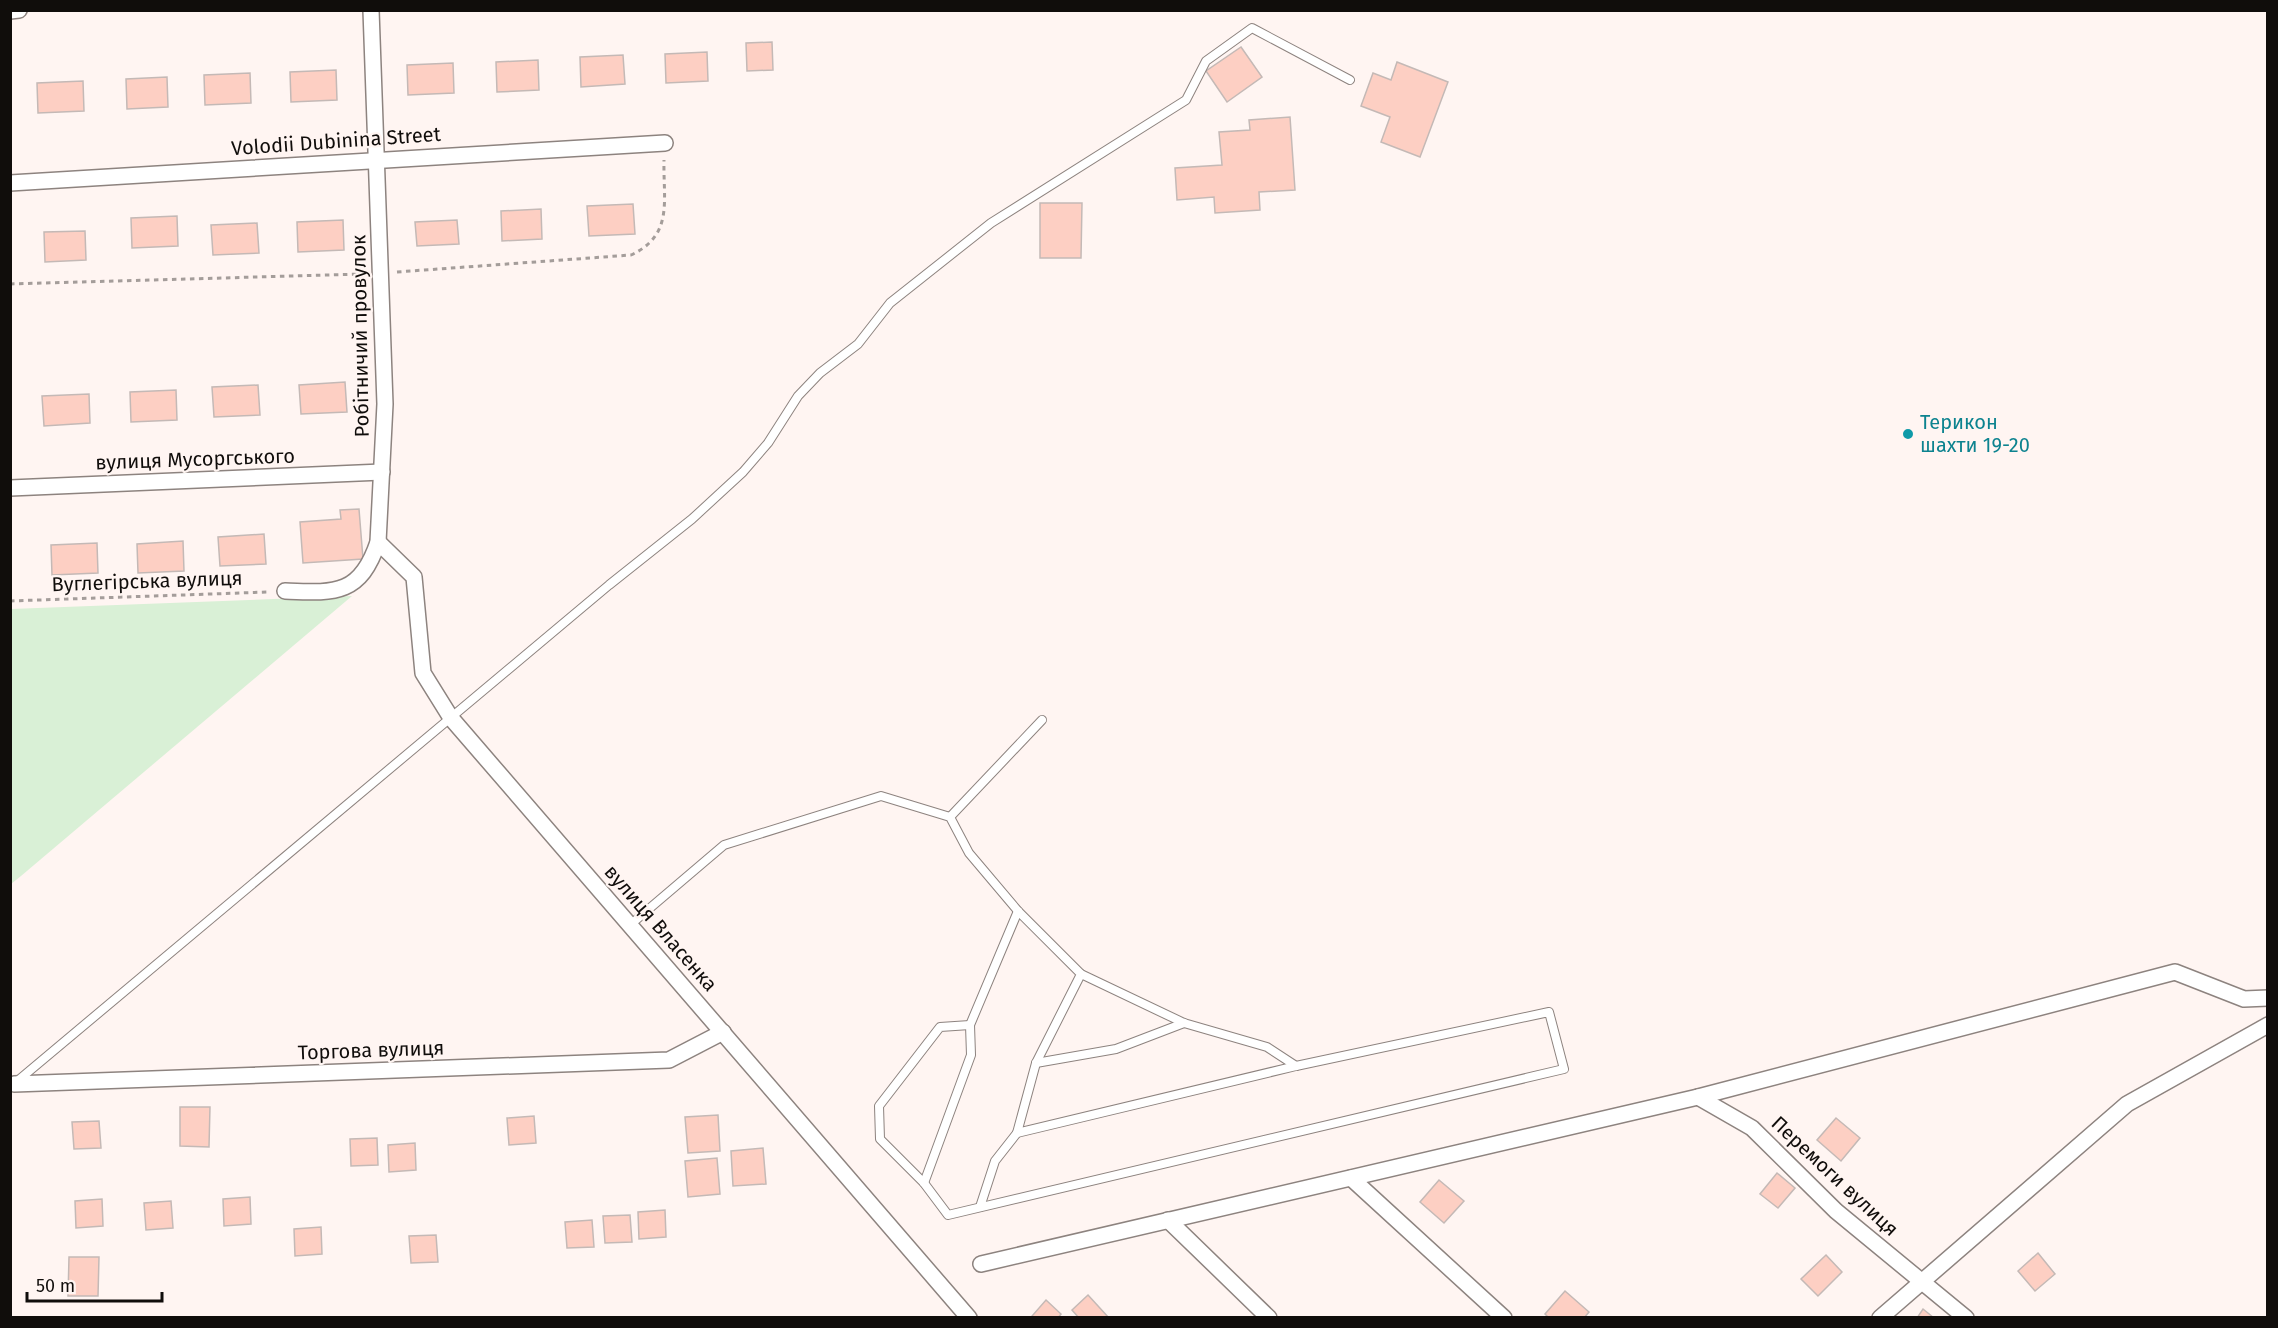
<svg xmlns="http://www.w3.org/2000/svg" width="2278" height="1328" font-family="'Fira Sans',sans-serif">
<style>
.green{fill:#d9f0d6}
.building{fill:#fdcfc3;stroke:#c4b9b6;stroke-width:1.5}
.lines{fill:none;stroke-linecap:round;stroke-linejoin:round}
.service-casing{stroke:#8d837f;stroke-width:10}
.minor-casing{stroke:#8d837f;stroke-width:18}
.path{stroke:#a49d9a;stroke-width:3;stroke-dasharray:4.5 4.5;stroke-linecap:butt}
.service{stroke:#fff;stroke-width:8}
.minor{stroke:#fff;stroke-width:15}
.culture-dot{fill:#0f9aa8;stroke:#fff5f2;stroke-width:2}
.labels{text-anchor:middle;stroke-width:4.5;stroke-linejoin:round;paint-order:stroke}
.street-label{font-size:20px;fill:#100d0b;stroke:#fff5f2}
.culture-label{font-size:20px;fill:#0d838f;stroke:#fff5f2;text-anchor:start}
</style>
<rect width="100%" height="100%" fill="#fff5f2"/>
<polygon class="green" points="352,596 21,876 11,884 11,609"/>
<g class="building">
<polygon points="772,42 773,70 747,71 746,43"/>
<polygon points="1241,47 1262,77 1227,102 1206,71"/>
<polygon points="707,52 708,81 666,83 665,54"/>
<polygon points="623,55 625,84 581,87 580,57"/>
<polygon points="538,60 539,90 497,92 496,62"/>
<polygon points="1397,62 1448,82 1420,157 1381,142 1390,117 1361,106 1373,73 1391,80"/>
<polygon points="453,63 454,93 408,95 407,65"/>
<polygon points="336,70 337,100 291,102 290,72"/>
<polygon points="250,73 251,103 205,105 204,75"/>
<polygon points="167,77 168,107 127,109 126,79"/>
<polygon points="83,81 84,111 38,113 37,83"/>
<polygon points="1290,117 1295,190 1259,192 1260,210 1215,213 1214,197 1177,200 1175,168 1222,165 1219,132 1250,130 1249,120"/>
<polygon points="1040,203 1082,203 1081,258 1040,258"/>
<polygon points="633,204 635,234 589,236 587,206"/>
<polygon points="541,209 542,239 502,241 501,211"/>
<polygon points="177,216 178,246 132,248 131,218"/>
<polygon points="343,220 344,250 298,252 297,222"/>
<polygon points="457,220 459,244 417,246 415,222"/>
<polygon points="257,223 259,253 213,255 211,225"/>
<polygon points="85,231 86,260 45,262 44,232"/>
<polygon points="345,382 347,412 301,414 299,385"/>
<polygon points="258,385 260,415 214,417 212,387"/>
<polygon points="176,390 177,420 131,422 130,392"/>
<polygon points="89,394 90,423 44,426 42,396"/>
<polygon points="359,509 363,559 303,563 300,522 341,519 340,510"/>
<polygon points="264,534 266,564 220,566 218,537"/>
<polygon points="183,541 184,571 138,573 137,544"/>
<polygon points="97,543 98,573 52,575 51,545"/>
<polygon points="180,1107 210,1107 209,1147 180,1146"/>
<polygon points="718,1115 720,1151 688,1153 685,1117"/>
<polygon points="534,1116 536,1143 509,1145 507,1118"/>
<polygon points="1836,1118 1860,1138 1841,1161 1817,1140"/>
<polygon points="99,1121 101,1148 74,1149 72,1122"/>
<polygon points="377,1138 378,1165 351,1166 350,1139"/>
<polygon points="415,1143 416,1170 389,1172 388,1145"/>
<polygon points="763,1148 766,1184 733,1186 731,1151"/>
<polygon points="717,1158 720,1194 688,1197 685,1161"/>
<polygon points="1777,1173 1795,1188 1778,1208 1760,1194"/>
<polygon points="1439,1180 1464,1201 1444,1223 1420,1202"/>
<polygon points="250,1197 251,1224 224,1226 223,1199"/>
<polygon points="102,1199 103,1226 76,1228 75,1201"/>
<polygon points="171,1201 173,1228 146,1230 144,1203"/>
<polygon points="665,1210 666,1237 639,1239 638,1212"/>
<polygon points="630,1215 632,1242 605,1243 603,1216"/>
<polygon points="592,1220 594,1247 567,1248 565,1222"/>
<polygon points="321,1227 322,1254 295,1256 294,1229"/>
<polygon points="436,1235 438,1262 411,1263 409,1236"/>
<polygon points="2038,1253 2055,1274 2035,1291 2018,1271"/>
<polygon points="1826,1255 1842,1272 1818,1296 1801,1279"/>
<polygon points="69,1257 99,1257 98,1296 68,1296"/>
<polygon points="1565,1291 1589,1312 1584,1318 1549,1318 1545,1314"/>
<polygon points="1088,1295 1109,1318 1079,1318 1072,1310"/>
<polygon points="1046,1300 1061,1314 1058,1318 1033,1318 1032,1316"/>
<polygon points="1923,1309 1934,1318 1917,1318"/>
</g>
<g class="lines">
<defs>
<g id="service">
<polyline points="950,817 1042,720"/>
<polyline points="630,925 724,845 881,796 950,817 969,853 1018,911 1081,974 1036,1063 1017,1133 1296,1066 1549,1012 1564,1069 948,1215 924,1183 880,1139 879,1106 940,1027 970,1025"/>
<polyline points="1081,974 1184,1023 1267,1047 1296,1066"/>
<polyline points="1036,1063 1116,1049 1184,1023"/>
<polyline points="15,1083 609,585 692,519 743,472 768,443 798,396 820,373 858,344 890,303 991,223 1186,100 1206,61 1252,28 1350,80"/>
<polyline points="924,1183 971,1055 970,1025 1018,911"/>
<polyline points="980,1207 995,1161 1017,1133"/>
</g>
<g id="minor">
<polyline points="10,11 19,10"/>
<polyline points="10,183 665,143"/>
<polyline points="10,488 382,472"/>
<polyline points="378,542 414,577 423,673 451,718 969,1318"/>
<path d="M285 591C334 593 360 596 378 542L385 404 371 10"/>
<polyline points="14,1084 669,1060 723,1032"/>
<polyline points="1698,1097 1752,1128 1836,1211 1966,1318"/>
<polyline points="1351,1178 1504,1318"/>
<polyline points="1168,1220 1269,1318"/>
<polyline points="981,1264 1698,1097 2175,972 2244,999 2268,998"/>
<polyline points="1880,1318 2127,1104 2268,1025"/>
</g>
</defs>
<use href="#service" class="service-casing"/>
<use href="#minor" class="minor-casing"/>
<g class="path">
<path d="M397 272 631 255C674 235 663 201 664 160"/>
<polyline points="10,284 363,274"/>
<polyline points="10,601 268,592"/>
</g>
<use href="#service" class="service"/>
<use href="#minor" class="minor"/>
</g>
<circle class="culture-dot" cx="1908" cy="434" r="6"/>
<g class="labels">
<g class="street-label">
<text transform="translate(336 141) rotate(-4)" y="7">Volodii Dubinina Street</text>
<text transform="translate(360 336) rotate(-91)" y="7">Робітничий провулок</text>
<text transform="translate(195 459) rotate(-2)" y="7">вулиця Мусоргського</text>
<text transform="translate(147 581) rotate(-2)" y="7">Вуглегірська вулиця</text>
<text transform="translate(661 928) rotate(49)" y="7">вулиця Власенка</text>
<text transform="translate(371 1050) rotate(-2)" y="7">Торгова вулиця</text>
<text transform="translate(1835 1176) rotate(43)" y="7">Перемоги вулиця</text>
</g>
<g class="culture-label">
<text x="1920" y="429">Терикон<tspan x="1920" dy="23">шахти 19-20</tspan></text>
</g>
</g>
<rect width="2278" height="1328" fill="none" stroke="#100d0b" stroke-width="24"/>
<path d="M27 1292v9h135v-9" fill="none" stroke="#100d0b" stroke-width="3"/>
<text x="36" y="1292" font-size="18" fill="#100d0b" stroke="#fff5f2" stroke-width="4.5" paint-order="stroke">50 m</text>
</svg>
